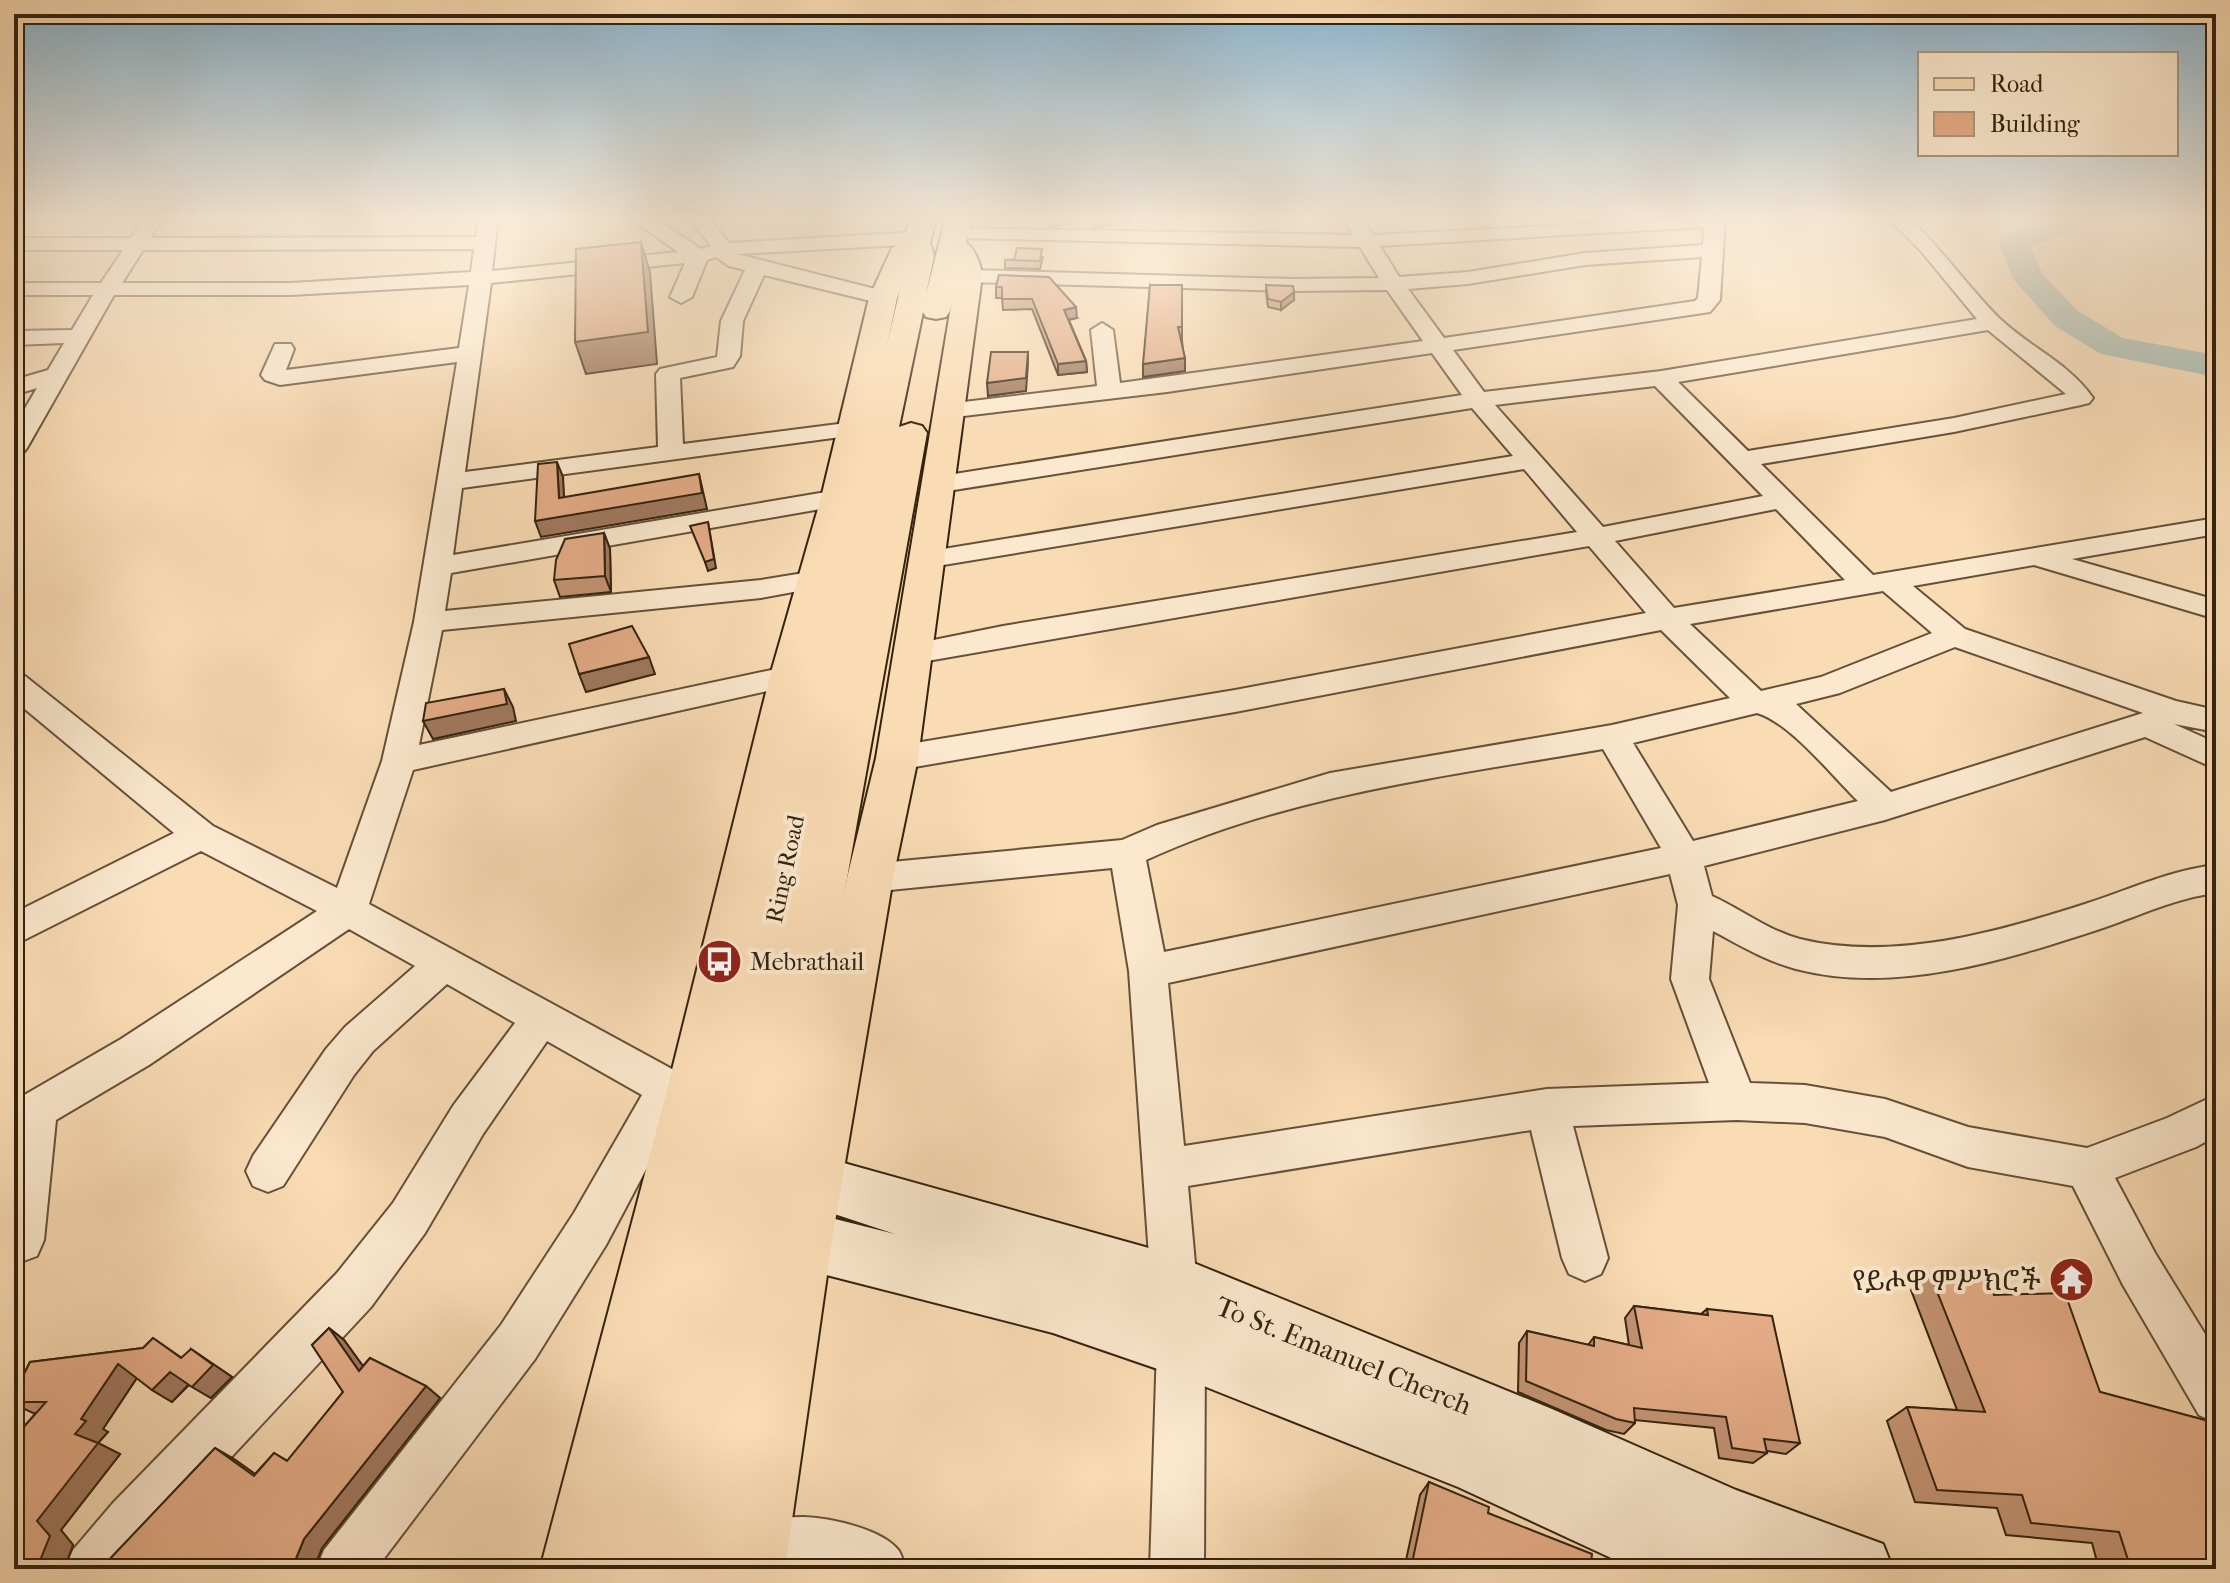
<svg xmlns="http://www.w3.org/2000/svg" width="2230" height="1583" font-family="'IM FELL French Canon','Noto Serif Ethiopic',serif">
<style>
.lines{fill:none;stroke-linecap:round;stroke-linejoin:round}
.river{fill:#9ebab2;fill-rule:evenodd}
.street-casing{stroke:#645138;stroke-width:4}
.secondary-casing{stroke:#33230f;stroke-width:4}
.primary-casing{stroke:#33230f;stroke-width:4}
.highway-casing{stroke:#33230f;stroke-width:4}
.street{fill:#fbe8ce;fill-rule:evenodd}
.secondary{fill:#fbe8ce;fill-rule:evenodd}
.primary{fill:#f9dbb4;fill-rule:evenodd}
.highway{fill:#f9dbb4;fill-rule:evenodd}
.wall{fill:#c49474;stroke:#33230f;stroke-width:2}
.shaded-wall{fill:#a0785e;stroke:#33230f;stroke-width:2}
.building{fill:#e4ac87;stroke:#33230f;stroke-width:2}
.labels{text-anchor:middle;stroke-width:8;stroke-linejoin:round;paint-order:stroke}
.street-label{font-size:24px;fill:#33230f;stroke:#fbe8ce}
.poi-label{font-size:24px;fill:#33230f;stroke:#fbe8ce;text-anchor:start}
.near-poi-label{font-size:28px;fill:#33230f;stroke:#fbe8ce;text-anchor:end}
.near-street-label{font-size:28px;fill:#33230f;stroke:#fbe8ce}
</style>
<rect width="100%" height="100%" fill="#f9dbb4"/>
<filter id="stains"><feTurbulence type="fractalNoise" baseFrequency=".0025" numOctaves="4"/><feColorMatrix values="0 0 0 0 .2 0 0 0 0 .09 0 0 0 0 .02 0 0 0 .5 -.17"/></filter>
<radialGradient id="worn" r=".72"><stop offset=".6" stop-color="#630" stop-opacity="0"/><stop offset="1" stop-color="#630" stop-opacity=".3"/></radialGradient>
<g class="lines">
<path class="river" d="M2051 217H2087C2074 235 2050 240 2030 246L2043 275 2079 312 2123 338 2216 355V377L2101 354 2055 326 2013 279 1998 241 2002 235 2036 226Z"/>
<defs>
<g id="street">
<path d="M144 217H164L150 238 476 237 478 217H498L492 271 678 252 629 217H652L701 249 711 246 688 217H708L729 243 919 232 929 238 919 244 737 254 891 293 894 298 883 304 764 275 743 321 740 356 733 367 680 378 683 444 854 422 863 424 866 429 863 434 462 488 453 555 838 490 847 492 851 498 847 504 838 506 451 573 445 611 761 580 816 571 826 574 830 580 826 586 761 598 442 630 419 745 790 666 801 669 806 676 801 683 790 686 413 770 369 904 683 1075 707 1085 713 1098 707 1111 692 1117 677 1111 606 1245 535 1359 376 1569H316L324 1550 501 1325 574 1213 642 1095 547 1041 483 1134 425 1233 371 1307 127 1569H65L73 1550 113 1503 337 1273 393 1203 453 1106 515 1023 447 984 373 1051 354 1075 283 1186 268 1192 253 1186 246 1171 253 1156 326 1049 345 1027 415 966 349 929 149 1065 56 1120 44 1240 37 1256 21 1262 14 1259V1101L121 1039 317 911 201 851 14 945V913L174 833 14 700V673L25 676 213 826 337 888 382 761 414 622 457 362 280 385 265 380 261 375 275 344H291L294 349 286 370 459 348 469 285 291 295H114L27 448 23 453 14 456V427L37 388 14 395V380L48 370 64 343 14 345V331L72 330 93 295H14V283H101L123 250H14V238H131ZM474 249 471 272 291 283H122L143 250ZM716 257 729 266 745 270 721 321 717 357 660 369 656 374 658 447 465 472 491 283 685 263 670 297 681 303 692 297 707 260Z"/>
<path d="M1342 217H1362L1373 235 1725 217 1720 300 1710 312 1453 350 1484 392 1661 371 1977 319 1921 251 1887 217H1908C1941 248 1967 286 1999 318 2029 347 2069 363 2093 398L2089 403 2081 405 1954 432 1761 464 1873 575 2216 518V534L2072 559 2216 600V619L2034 565 1913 586 1965 629 2176 701 2216 710V732L2174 724 2216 743V769L2145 737 1885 820 1704 866 1712 896C1741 909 1769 931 1800 939 1893 962 1999 932 2088 903 2131 889 2171 870 2216 865V893C2175 898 2139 916 2100 929 2005 960 1896 995 1796 969 1766 961 1739 945 1713 931L1709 979 1750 1083 1805 1085 1885 1099 1968 1127 2087 1148 2167 1118 2216 1095V1136L2196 1147 2115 1178 2155 1253 2216 1352V1423L2199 1415 2123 1285 2073 1186 1968 1167 1885 1137 1805 1123 1737 1120 1573 1126 1608 1258 1601 1274 1585 1281 1569 1274 1562 1258 1531 1130 1188 1186 1197 1285 1190 1301 1174 1308 1158 1301 1151 1285 1129 971 1112 868 870 892 857 888 852 878 857 868 870 864 1122 840 1157 825 1330 773 1612 725 1730 698 1661 630 1235 712 897 770 885 766 880 758 885 750 897 746 1235 690 1646 613 1589 546 910 664 899 661 895 654 899 647 1003 626 1577 532 1524 469 925 568 915 566 911 560 915 554 925 552 1513 456 1472 408 935 493 926 491 922 485 926 479 935 477 1462 395 1432 353 1167 392 947 418 938 416 935 411 938 406 947 404 1097 386 1091 330 1102 323 1113 330 1120 383 1423 341 1387 290 1293 291 969 282 959 276 969 270 1293 279 1379 278 1360 247 957 238 950 236 947 232 950 228 1353 235ZM1704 227 1703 245 1585 253 1468 272 1399 277 1380 246ZM1702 257 1698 298 1695 301 1444 338 1408 289 1468 284 1585 265ZM1988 330 2066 394 1954 418 1748 451 1678 382ZM1655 386 1763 496 1603 527 1495 405ZM1776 509 1845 580 1674 608 1615 541ZM1883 591 1932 633 1821 677 1761 691 1690 624ZM1955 647 2143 713 1891 792 1796 704 1840 693ZM1757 713C1792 724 1831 775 1858 801L1693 841 1633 743ZM1603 749 1661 848 1164 952 1146 860C1289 794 1450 776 1603 749ZM1670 874 1678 905 1671 979 1709 1083 1547 1089 1184 1146 1168 983Z"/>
<polygon points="1181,1322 1198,1329 1205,1346 1204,1569 1150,1569 1157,1346 1164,1329"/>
<polygon points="17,1479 35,1487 43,1505 33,1529 14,1536 14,1480"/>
<path d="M804 1517C830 1518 883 1529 899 1551 902 1556 904 1564 906 1569H748L735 1564 727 1545 735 1526 754 1518Z"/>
</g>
<polygon id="secondary" points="815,1155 1174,1255 1552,1409 1736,1490 1883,1544 1893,1569 1765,1569 1745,1561 1748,1569 1635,1569 1458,1487 1181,1377 1053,1333 803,1269 782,1260 774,1240 782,1220 803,1211 895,1234 795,1201 787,1182 795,1163"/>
<g id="primary">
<polygon points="917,235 926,238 930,243 913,258 897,298 855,498 810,676 719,1098 610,1569 540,1569 665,1098 770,676 821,498 869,298 892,248"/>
<path d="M954 236C972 241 980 259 982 276L918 758 893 878 832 1240 785 1569H715L774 1240 847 878 876 758 956 276 954 262 941 244 945 239Z"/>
</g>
<polygon id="highway" points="910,217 936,217 930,243 934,256 926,294 946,217 972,217 950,311 946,317 936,319 926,317 923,312 899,427 911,423 922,426 927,433 723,1569 595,1569 908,256 904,243"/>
</defs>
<use href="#street" class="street-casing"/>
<use href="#secondary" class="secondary-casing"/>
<use href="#primary" class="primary-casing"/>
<use href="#highway" class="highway-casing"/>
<use href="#street" class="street"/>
<use href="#secondary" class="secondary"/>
<use href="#primary" class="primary"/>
<use href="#highway" class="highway"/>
</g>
<g class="wall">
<polygon points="1037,217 1130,217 1130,222 1094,228 1086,220 1052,227"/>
<polygon points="1043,257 1040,269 1005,268 1005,260"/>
<polygon points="999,275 1077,318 1069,320 1086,361 1087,372 1058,375 1032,309 1003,310 1002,298 996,298 996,287"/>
<polygon points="1150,285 1182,327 1182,340 1185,371 1143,377"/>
<polygon points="1266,285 1294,300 1281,310 1268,307 1266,293"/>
<polygon points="604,533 610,549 611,592 560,597 554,580"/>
<polygon points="1930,1274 1994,1295 2100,1392 2216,1423 2216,1564 2213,1565 2214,1569 2099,1569 2092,1543 2006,1535 1997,1508 1915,1502 1887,1421 1907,1407 1957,1410 1911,1290"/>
<polygon points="1634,1306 1701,1314 1707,1309 1800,1443 1786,1454 1767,1451 1767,1453 1753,1463 1719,1458 1714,1428 1635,1420 1635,1423 1624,1434 1606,1430 1518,1392 1519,1343 1527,1331 1588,1345 1594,1337 1629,1345 1625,1318"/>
<polygon points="329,1328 344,1340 363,1366 370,1358 426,1386 440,1398 322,1548 316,1563 329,1569 14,1569 14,1515 22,1496 14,1478 14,1438 36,1413 33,1413 14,1404 14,1394 30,1362 143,1348 153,1338 182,1358 191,1349 232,1377 211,1398 189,1385 172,1402 152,1390 137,1378 103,1429 108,1432 98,1443 120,1454 61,1530 73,1545 66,1563 72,1563 84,1568 88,1563 107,1562 215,1448 234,1459 255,1474 274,1453 288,1461 343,1392 312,1345"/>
<polygon points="1429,1482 1488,1513 1591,1563 1608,1569 1397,1569 1401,1564 1405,1565 1420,1495"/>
</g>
<g class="shaded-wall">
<polygon points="1052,217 1086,217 1086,220 1052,227"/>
<polygon points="1094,217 1130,217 1130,222 1094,228"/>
<polygon points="641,242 650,272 657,364 586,374 575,342"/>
<polygon points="1294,292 1294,300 1281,310 1281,302"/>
<polygon points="1076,307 1077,318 1065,320 1064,310"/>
<polygon points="1028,352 1028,364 1026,391 988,396 987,383"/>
<polygon points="1185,358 1185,371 1143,377 1143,364"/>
<polygon points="1086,361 1087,372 1058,375 1058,364"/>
<polygon points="557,462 563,477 565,514 559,498"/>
<polygon points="699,474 707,509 541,537 535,521"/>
<polygon points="708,522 716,568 708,571 705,562"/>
<polygon points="604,533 610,549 611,592 605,576"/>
<polygon points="649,657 655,674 586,692 579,674"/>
<polygon points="504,689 513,707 516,721 433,739 423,721"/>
<polygon points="329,1328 344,1340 375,1383 359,1371"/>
<polygon points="191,1349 232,1377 211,1398 192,1387"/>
<polygon points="118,1364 138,1376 103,1429 108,1432 98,1443 120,1454 61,1530 73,1545 64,1569 39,1563 37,1521 75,1434 81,1419"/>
<polygon points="170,1372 190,1383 172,1402 152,1390"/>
<polygon points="426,1386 440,1398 322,1548 314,1568 317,1563 329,1569 312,1569 295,1561 304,1539"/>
<polygon points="215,1448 234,1459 272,1486 254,1476"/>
<polygon points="156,1561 177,1569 151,1569"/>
<polygon points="72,1563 87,1569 77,1569"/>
</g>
<g class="building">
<polygon points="641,242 648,332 575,342 576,249"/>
<polygon points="1017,248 1042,249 1040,261 1005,260 1014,260"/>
<polygon points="999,275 1049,277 1076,307 1064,310 1086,361 1058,364 1032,299 1002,299 1002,287 996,287"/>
<polygon points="1150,285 1182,285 1182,327 1178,327 1185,358 1143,364"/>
<polygon points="1266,285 1293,286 1294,292 1281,302 1268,299"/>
<polygon points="991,352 1028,352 1026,378 987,383"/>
<polygon points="557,462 559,498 699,474 702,493 535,521 538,464"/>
<polygon points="708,522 714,559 705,562 690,526"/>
<polygon points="604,533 605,576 554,580 556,560 565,539"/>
<polygon points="632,626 649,657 579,674 569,644"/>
<polygon points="504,689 507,704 423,721 426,703"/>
<polygon points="1930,1274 1987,1276 1994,1295 2065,1293 2100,1392 2216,1423 2216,1561 2212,1562 2214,1569 2131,1569 2119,1532 2031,1523 2022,1495 1937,1490 1907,1407 1985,1412"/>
<polygon points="1634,1306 1708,1315 1707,1309 1772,1316 1800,1443 1764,1439 1767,1453 1732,1448 1726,1417 1634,1408 1635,1423 1616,1419 1526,1381 1527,1331 1594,1346 1594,1337 1642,1348"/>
<polygon points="329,1328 359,1371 370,1358 426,1386 304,1539 295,1561 317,1563 313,1569 166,1569 156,1561 151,1569 143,1568 142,1569 83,1569 88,1563 107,1562 215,1448 254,1476 274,1453 287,1461 343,1392 312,1345"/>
<polygon points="153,1338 181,1358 191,1349 213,1365 192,1387 170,1372 152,1390 118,1364 81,1419 86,1421 75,1434 98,1443 37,1521 50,1536 39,1563 72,1563 77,1569 14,1569 14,1515 22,1496 14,1478 14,1438 46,1402 14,1402 14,1394 30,1362 143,1348"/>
<polygon points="1429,1482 1489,1507 1488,1513 1592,1554 1591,1563 1608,1569 1400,1569 1401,1564 1411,1568"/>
</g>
<linearGradient id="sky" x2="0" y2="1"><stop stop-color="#8ab6d2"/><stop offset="0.5" stop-color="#fcefdd"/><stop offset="1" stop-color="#fcefdd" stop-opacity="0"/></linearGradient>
<rect width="2230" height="438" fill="url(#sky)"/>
<defs>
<symbol id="bus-disc" viewBox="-11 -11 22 22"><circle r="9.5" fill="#8f2418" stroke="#fbe8ce"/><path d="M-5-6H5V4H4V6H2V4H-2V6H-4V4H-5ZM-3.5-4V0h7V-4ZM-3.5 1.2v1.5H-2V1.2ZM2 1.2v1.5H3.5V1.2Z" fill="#fff"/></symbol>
<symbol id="temple-disc" viewBox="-11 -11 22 22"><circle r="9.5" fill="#8f2418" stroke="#fbe8ce"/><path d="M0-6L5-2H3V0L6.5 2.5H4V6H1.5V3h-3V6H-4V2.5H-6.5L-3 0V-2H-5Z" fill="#fff"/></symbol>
</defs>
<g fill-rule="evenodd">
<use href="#bus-disc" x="694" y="936" width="51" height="51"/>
<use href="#temple-disc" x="2046" y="1254" width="51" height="51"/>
</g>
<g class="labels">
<g class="street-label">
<text transform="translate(785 869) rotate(-78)" y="8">Ring Road</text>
</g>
<g class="poi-label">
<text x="750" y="970">Mebrathail</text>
</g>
<g class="near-poi-label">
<text x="2041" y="1290">የይሖዋ ምሥክሮች</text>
</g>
<g class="near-street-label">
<text transform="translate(1344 1355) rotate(22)" y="10">To St. Emanuel Cherch</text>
</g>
</g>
<rect width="2230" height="1583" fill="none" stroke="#f9dbb4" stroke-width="48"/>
<rect x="16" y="16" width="2198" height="1551" fill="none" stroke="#33230f" stroke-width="4"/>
<rect x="24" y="24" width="2182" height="1535" fill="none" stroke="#33230f" stroke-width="2"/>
<rect x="1918" y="52" width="260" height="104" fill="#fbe8ce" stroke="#ab9982" stroke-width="2"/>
<rect x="1934" y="78" width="40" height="12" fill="#f9dbb4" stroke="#ab9982" stroke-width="2"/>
<text x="1990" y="92" font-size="24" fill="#33230f">Road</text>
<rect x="1934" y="112" width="40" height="24" fill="#e4ac87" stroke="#ab9982" stroke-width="2"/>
<text x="1990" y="132" font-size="24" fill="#33230f">Building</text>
<rect width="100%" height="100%" filter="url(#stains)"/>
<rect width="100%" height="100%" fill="url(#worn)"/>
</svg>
